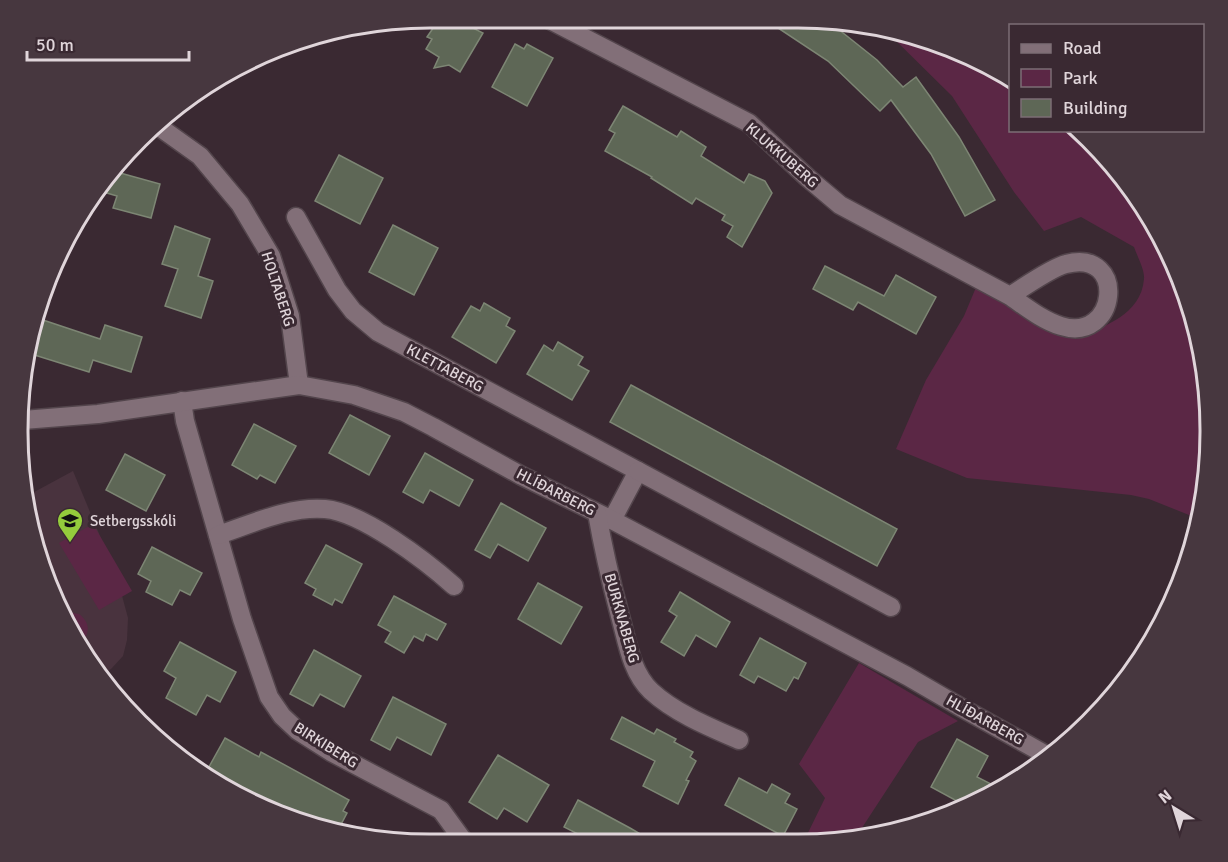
<svg xmlns="http://www.w3.org/2000/svg" width="1228" height="862" font-family="Signika,sans-serif">
<style>
.built{fill:#49333e}
.green{fill:#5b2745}
.building{fill:#5e6756;stroke:#7d8674;stroke-width:1.5}
.lines{fill:none;stroke-linecap:round;stroke-linejoin:round}
.minor-casing{stroke:#53454c;stroke-width:21}
.minor{stroke:#826f78;stroke-width:18}
.labels{text-anchor:middle;stroke-width:6;stroke-linejoin:round;paint-order:stroke}
.street-label{font-size:15px;fill:#e0d5da;stroke:#3a2932}
.poi-label{font-size:15px;fill:#e0d5da;stroke:#3a2932;text-anchor:start}
.rim{fill:none;stroke:#e0d5da;stroke-width:3}
</style>
<rect width="100%" height="100%" fill="#3a2932"/>
<polygon class="built" points="73,471 117,577 128,618 127,640 123,656 111,669 101,675 61,614 26,511 25,497"/>
<g class="green">
<path d="M883 28 1004 74 1010 79V130L1073 131 1107 158 1154 224 1188 298 1206 377 1209 458 1199 519 1149 499 1131 495 967 478 896 449 926 380 964 316 977 285 1029 320 1076 339C1104 326 1141 315 1144 279 1145 270 1137 256 1134 247L1081 217 1044 231 1014 192 952 96Z"/>
<polygon points="93,524 132,591 99,610 59,543"/>
<path d="M67 612 79 614C90 622 91 634 80 643L62 615Z"/>
<polygon points="859,663 958,721 918,742 854,840 804,841 825,798 799,764"/>
</g>
<g class="building">
<polygon points="440,18 453,18 483,33 460,72 449,65 434,68 439,57 426,49 432,39 427,37"/>
<polygon points="772,24 833,25 877,60 903,87 916,77 959,137 995,200 965,216 931,154 891,100 880,111 828,61"/>
<polygon points="515,44 524,49 527,44 553,58 527,106 492,87"/>
<polygon points="623,106 677,137 681,131 706,147 701,156 744,183 749,174 765,181 772,193 742,247 727,237 733,226 722,220 725,215 696,198 692,204 651,178 652,177 605,151 615,133 609,130"/>
<polygon points="339,155 383,178 360,224 315,201"/>
<polygon points="113,171 160,184 151,218 113,208 117,196 100,191"/>
<polygon points="393,225 438,248 414,295 369,272"/>
<polygon points="175,226 210,239 198,276 213,281 201,318 165,306 178,269 162,264"/>
<polygon points="825,266 884,296 896,275 936,297 916,334 858,302 853,310 813,289"/>
<polygon points="484,303 510,318 506,326 515,331 496,363 452,337 471,306 480,311"/>
<polygon points="37,318 100,339 105,325 142,337 131,372 93,360 89,372 28,353"/>
<polygon points="558,342 583,357 578,365 589,371 572,400 527,374 544,345 553,351"/>
<polygon points="631,385 897,529 877,566 610,422"/>
<polygon points="350,415 390,436 369,475 329,453"/>
<polygon points="254,424 296,446 275,483 260,475 257,479 232,465"/>
<polygon points="425,453 473,480 459,506 430,490 423,503 403,492"/>
<polygon points="125,454 165,475 146,511 106,490"/>
<polygon points="501,503 546,528 528,561 498,544 490,558 475,550"/>
<polygon points="326,545 362,564 342,603 335,599 332,605 313,595 316,589 305,583"/>
<polygon points="152,547 202,573 190,595 180,590 172,605 146,592 151,581 138,574"/>
<polygon points="538,583 582,607 561,644 518,619"/>
<polygon points="680,592 730,622 716,647 696,635 684,656 661,642 677,616 669,611"/>
<polygon points="394,596 446,624 437,640 426,634 423,641 414,636 404,653 385,642 391,632 378,625"/>
<polygon points="760,638 806,663 798,679 794,677 786,691 758,676 754,683 740,675"/>
<polygon points="180,642 236,672 220,702 207,695 196,715 166,698 176,678 164,671"/>
<polygon points="314,650 361,676 344,707 320,694 313,706 290,694"/>
<polygon points="393,697 446,724 431,755 397,737 390,750 371,740"/>
<polygon points="622,717 654,734 657,729 676,739 674,742 693,752 690,757 696,761 686,780 689,781 678,804 643,786 655,761 611,739"/>
<polygon points="225,738 259,757 261,752 349,800 343,811 347,813 337,832 324,830 249,802 205,774"/>
<polygon points="957,739 988,756 977,777 993,785 986,797 979,802 966,806 931,787"/>
<polygon points="498,755 549,785 527,822 504,808 497,819 469,802"/>
<polygon points="739,778 767,793 772,784 790,794 785,803 797,809 783,836 725,805"/>
<polygon points="578,800 630,828 654,842 579,842 582,836 564,827"/>
</g>
<g class="lines">
<defs>
<g id="minor">
<path d="M550 20 749 123 808 178 840 205 1010 296C1026 307 1042 320 1061 326 1118 344 1128 248 1066 264 1053 267 1022 288 1010 296"/>
<polyline points="158,126 200,156 240,204 271,256 290,316 299,385"/>
<polyline points="296,217 337,290 353,311 378,332 638,471 612,520"/>
<polyline points="182,401 185,421 242,619 269,697 282,716 298,731 331,752 441,810 465,843"/>
<polyline points="23,420 98,414 299,385 354,395 404,412 433,427 522,476 612,520 907,676 962,708 1048,756"/>
<polyline points="638,471 891,607"/>
<path d="M597 513C603 548 611 582 620 616 627 641 631 672 651 691 675 713 709 727 739 740"/>
<path d="M218 535C252 524 289 506 325 509 362 512 426 561 454 586"/>
</g>
</defs>
<use href="#minor" class="minor-casing"/>
<use href="#minor" class="minor"/>
</g>
<defs>
<symbol id="school-pin" viewBox="-11 -11 22 30"><path d="M0 17L-7.5 6A9.5 9.5 0 1 1 7.5 6Z" fill="#94cc3c" stroke="#3a2932"/><path d="M0-5L7-2L0 1L-7-2ZM-4 1L0 2.5L4 1V4Q0 6-4 4Z" fill="#111"/></symbol>
</defs>
<g fill-rule="evenodd">
<use href="#school-pin" x="55" y="506" width="30" height="40"/>
</g>
<g class="labels">
<g class="street-label">
<text transform="translate(782 155) rotate(41)" y="5">KLUKKUBERG</text>
<text transform="translate(278 289) rotate(72)" y="5">HOLTABERG</text>
<text transform="translate(445 368) rotate(28)" y="5">KLETTABERG</text>
<text transform="translate(556 492) rotate(27)" y="5">HLÍÐARBERG</text>
<text transform="translate(622 618) rotate(74)" y="5">BURKNABERG</text>
<text transform="translate(985 720) rotate(29)" y="5">HLÍÐARBERG</text>
<text transform="translate(326 745) rotate(32)" y="5">BIRKIBERG</text>
</g>
<g class="poi-label">
<text x="90" y="526">Setbergsskóli</text>
</g>
</g>
<path d="M0 0H1228V862H0ZM430 28H798A402 402 0 0 1 1200 430V432A402 402 0 0 1 798 834H430A402 402 0 0 1 28 432V430A402 402 0 0 1 430 28Z" fill="#47373f" fill-rule="evenodd"/>
<path class="rim" d="M430 28H798A402 402 0 0 1 1200 430V432A402 402 0 0 1 798 834H430A402 402 0 0 1 28 432V430A402 402 0 0 1 430 28Z"/>
<rect x="1009" y="24" width="195" height="108" fill="#3a2932" stroke="#7c6e75" stroke-width="1.5"/>
<rect x="1021" y="44" width="30" height="9" fill="#826f78" stroke="#7c6e75" stroke-width="1.5"/>
<text x="1063" y="54" font-size="18" fill="#e0d5da">Road</text>
<rect x="1021" y="69" width="30" height="18" fill="#5b2745" stroke="#7c6e75" stroke-width="1.5"/>
<text x="1063" y="84" font-size="18" fill="#e0d5da">Park</text>
<rect x="1021" y="99" width="30" height="18" fill="#5e6756" stroke="#7c6e75" stroke-width="1.5"/>
<text x="1063" y="114" font-size="18" fill="#e0d5da">Building</text>
<g transform="translate(1174 808) rotate(322)" stroke="#3a2932" stroke-width="4.5" paint-order="stroke">
<path d="M0-4.5L10 22L0 15L-10 22Z" fill="#e0d5da"/>
<text y="-9" font-size="16" font-weight="bold" text-anchor="middle" fill="#e0d5da">N</text>
</g>
<path d="M27 51v9h162v-9" fill="none" stroke="#e0d5da" stroke-width="3"/>
<text x="36" y="51" font-size="18" fill="#e0d5da" stroke="#3a2932" stroke-width="4.5" paint-order="stroke">50 m</text>
</svg>
